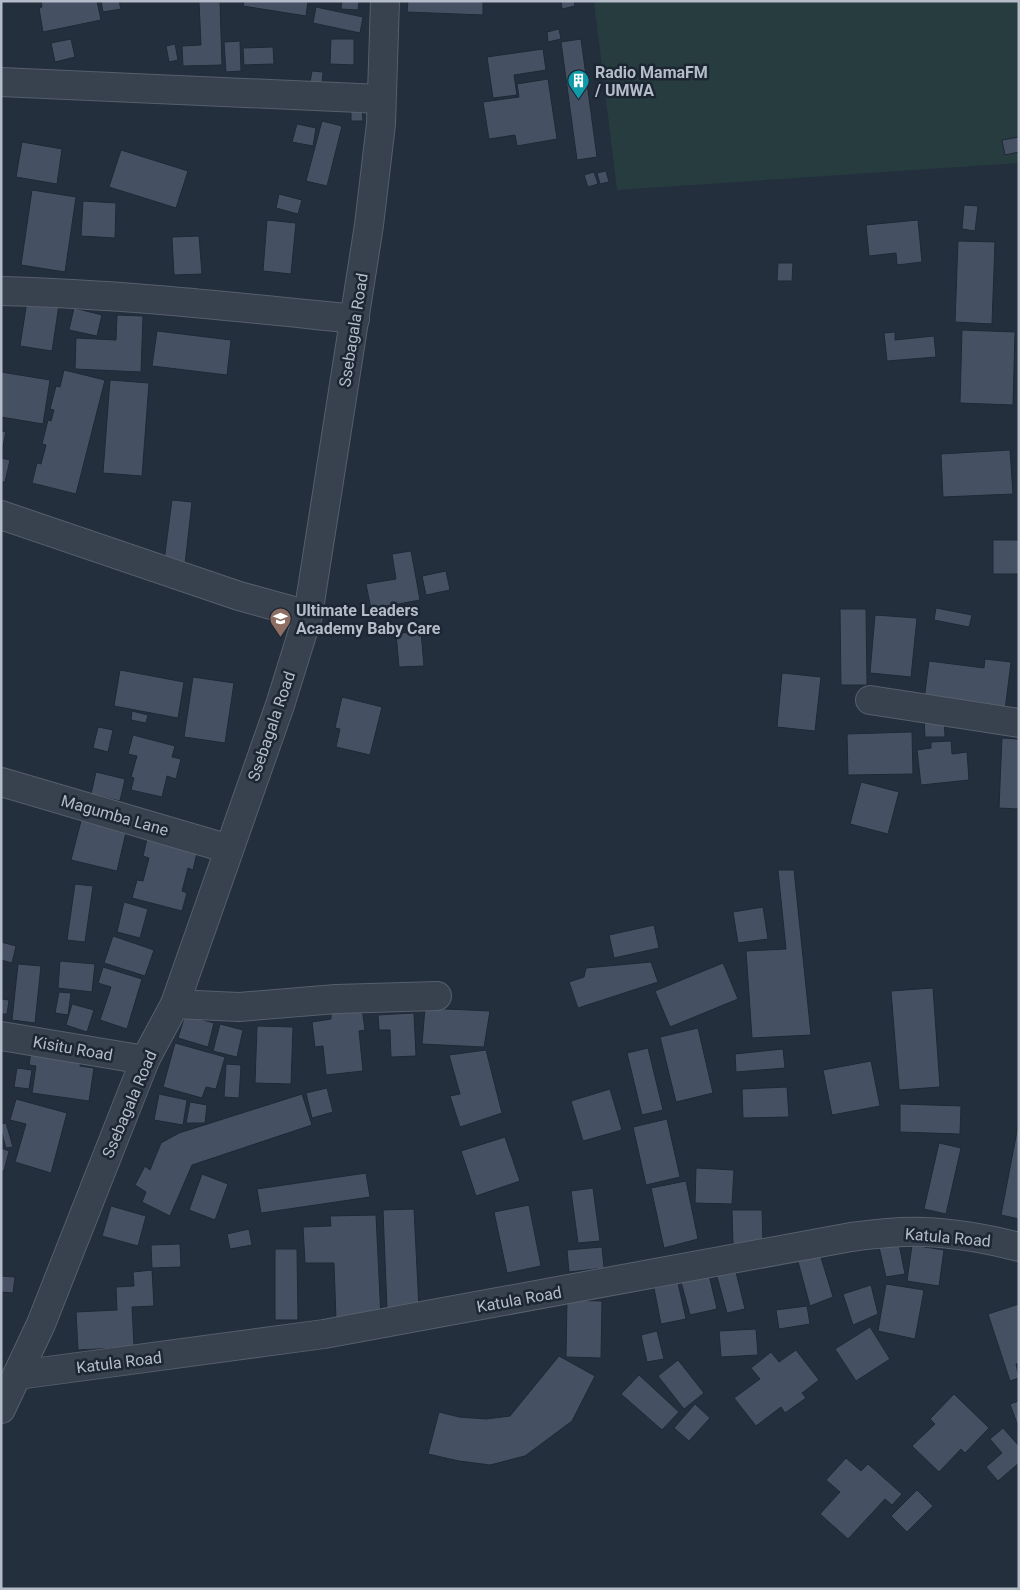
<svg xmlns="http://www.w3.org/2000/svg" width="1020" height="1590" font-family="Roboto,sans-serif">
<style>
.green{fill:#263c3f}
.building{fill:#455162;stroke:#1f2835}
.lines{fill:none;stroke-linecap:round;stroke-linejoin:round}
.minor-casing{stroke:#565f6c;stroke-width:30}
.minor{stroke:#38414e;stroke-width:28}
.labels{text-anchor:middle;stroke-width:5;stroke-linejoin:round;paint-order:stroke}
.poi-label{font-size:16px;font-weight:bold;fill:#b4bcc9;stroke:#1d2633;text-anchor:start}
.street-label{font-size:16px;fill:#b4bcc9;stroke:#1d2633}
</style>
<rect width="100%" height="100%" fill="#242f3e"/>
<polygon class="green" points="594,1 1019,1 1019,163 617,190"/>
<g class="building">
<polygon points="41,1 97,1 101,20 43,32 39,8 42,7"/>
<polygon points="101,1 119,1 121,9 103,12"/>
<polygon points="244,1 308,1 306,16 243,6"/>
<polygon points="342,1 359,1 358,10 341,9"/>
<polygon points="408,1 483,1 483,15 407,12"/>
<polygon points="561,1 574,1 575,6 562,9"/>
<polygon points="199,2 220,2 222,65 183,66 182,46 201,45"/>
<polygon points="316,7 363,17 360,33 313,23"/>
<polygon points="559,29 561,39 548,42 547,32"/>
<polygon points="71,39 75,57 55,62 51,43"/>
<polygon points="331,39 354,39 354,65 330,64"/>
<polygon points="581,39 597,157 577,160 561,42"/>
<polygon points="240,41 241,71 226,72 224,42"/>
<polygon points="175,44 178,60 169,62 166,46"/>
<polygon points="273,47 274,64 244,65 243,48"/>
<polygon points="543,49 546,70 514,75 517,95 493,98 487,57"/>
<polygon points="312,71 323,72 322,84 310,82"/>
<polygon points="548,79 557,139 517,146 515,135 489,139 483,102 519,97 517,84"/>
<polygon points="362,107 363,121 351,121 351,108"/>
<polygon points="322,121 342,126 327,186 306,181"/>
<polygon points="297,124 316,128 313,146 292,142"/>
<polygon points="1019,137 1019,152 1005,155 1002,140"/>
<polygon points="22,142 62,149 57,184 16,177"/>
<polygon points="121,150 188,171 176,208 109,187"/>
<polygon points="606,171 609,182 600,184 597,173"/>
<polygon points="594,172 598,184 588,187 584,175"/>
<polygon points="32,190 76,197 65,272 21,265"/>
<polygon points="279,194 302,200 298,214 276,208"/>
<polygon points="83,201 116,203 115,238 81,236"/>
<polygon points="964,205 978,206 975,231 962,229"/>
<polygon points="267,220 296,223 291,274 263,271"/>
<polygon points="918,220 922,262 897,265 896,253 869,256 866,225"/>
<polygon points="199,236 202,274 174,275 172,237"/>
<polygon points="958,241 995,242 992,324 955,322"/>
<polygon points="778,263 793,263 792,281 777,281"/>
<polygon points="27,301 59,305 52,351 20,346"/>
<polygon points="74,308 102,315 97,336 69,330"/>
<polygon points="117,315 143,316 141,372 75,369 76,338 116,340"/>
<polygon points="962,330 1015,332 1013,405 960,403"/>
<polygon points="157,331 231,340 227,375 152,366"/>
<polygon points="895,332 895,340 934,336 936,357 887,361 884,333"/>
<polygon points="64,370 105,380 76,494 32,483 37,463 41,464 46,445 42,444 48,420 51,421 54,410 50,409 56,386 60,387"/>
<polygon points="1,372 50,380 43,424 1,417"/>
<polygon points="110,380 149,383 142,476 103,473"/>
<polygon points="1,431 6,432 1,455"/>
<polygon points="1010,450 1013,494 943,497 941,454"/>
<polygon points="1,458 10,460 5,482 1,482"/>
<polygon points="172,500 192,502 185,564 164,561"/>
<rect x="993" y="540" width="26" height="34"/>
<polygon points="411,551 420,600 371,609 366,584 396,579 392,554"/>
<polygon points="446,571 450,590 426,595 422,576"/>
<polygon points="936,608 972,615 969,627 934,620"/>
<polygon points="840,609 866,609 867,685 841,685"/>
<polygon points="875,615 917,618 911,677 870,673"/>
<polygon points="421,632 424,666 399,667 396,633"/>
<polygon points="985,659 1011,662 1005,710 924,700 929,661 984,668"/>
<polygon points="120,670 184,682 178,718 114,706"/>
<polygon points="782,673 821,677 815,731 777,727"/>
<polygon points="193,677 234,683 225,743 184,737"/>
<polygon points="342,697 382,707 370,755 336,747 340,729 335,728"/>
<polygon points="132,711 148,715 146,723 131,720"/>
<polygon points="924,715 944,715 945,737 925,737"/>
<polygon points="98,727 113,730 108,752 93,748"/>
<polygon points="912,732 913,774 848,775 847,734"/>
<polygon points="133,735 175,746 172,757 181,759 176,779 167,776 162,797 131,790 134,778 131,777 137,756 128,754"/>
<polygon points="1002,738 1019,739 1019,809 999,808"/>
<polygon points="951,741 952,754 967,752 969,780 921,785 917,750 931,748 931,742"/>
<polygon points="96,772 125,779 120,801 91,794"/>
<polygon points="861,782 899,792 888,834 850,824"/>
<polygon points="82,817 127,828 117,871 71,860"/>
<polygon points="147,839 197,853 193,870 188,868 182,891 187,893 182,911 132,898 137,880 143,881 149,858 143,856"/>
<polygon points="778,870 794,870 811,1035 752,1038 746,951 786,949"/>
<polygon points="75,884 93,886 85,942 67,940"/>
<polygon points="124,902 148,909 140,938 117,932"/>
<polygon points="763,907 768,939 738,943 733,912"/>
<polygon points="654,925 659,948 614,958 609,935"/>
<polygon points="113,936 154,950 145,976 104,963"/>
<polygon points="1,942 16,946 12,963 1,960"/>
<polygon points="60,961 95,964 92,992 58,988"/>
<polygon points="651,962 658,982 578,1008 569,982 584,977 586,968"/>
<polygon points="723,963 738,999 670,1027 655,991"/>
<polygon points="18,964 41,966 35,1023 12,1020"/>
<polygon points="103,967 142,979 127,1029 100,1020 111,987 98,983"/>
<polygon points="933,988 940,1087 899,1090 891,991"/>
<polygon points="59,992 71,993 68,1015 55,1013"/>
<polygon points="1,999 9,1000 7,1014 1,1014"/>
<polygon points="72,1004 94,1010 87,1032 66,1025"/>
<polygon points="362,1008 365,1030 359,1031 363,1071 326,1075 323,1046 315,1047 312,1022 331,1019 331,1011"/>
<polygon points="425,1008 490,1011 484,1047 422,1044"/>
<polygon points="414,1013 416,1056 391,1057 390,1030 379,1030 378,1015"/>
<polygon points="185,1015 214,1023 208,1047 178,1038"/>
<polygon points="220,1024 243,1030 237,1057 213,1051"/>
<polygon points="257,1026 293,1027 291,1084 255,1083"/>
<polygon points="698,1028 713,1093 676,1102 660,1037"/>
<polygon points="175,1043 225,1057 216,1089 206,1087 202,1098 163,1087"/>
<polygon points="32,1044 82,1051 80,1066 94,1068 89,1101 32,1093 36,1066 29,1065"/>
<polygon points="648,1048 663,1110 642,1115 627,1053"/>
<polygon points="783,1049 785,1068 736,1072 735,1054"/>
<polygon points="486,1050 502,1113 460,1127 450,1096 460,1094 449,1055"/>
<polygon points="871,1061 880,1106 832,1115 823,1070"/>
<polygon points="226,1064 241,1065 239,1098 224,1097"/>
<polygon points="17,1068 32,1070 29,1089 14,1087"/>
<polygon points="787,1087 789,1117 743,1118 742,1089"/>
<polygon points="327,1088 333,1112 312,1118 306,1093"/>
<polygon points="610,1089 622,1130 583,1141 571,1101"/>
<polygon points="159,1094 187,1100 183,1125 154,1120"/>
<polygon points="302,1094 312,1125 192,1165 170,1216 142,1202 146,1192 135,1185 145,1166 150,1170 161,1143 179,1133"/>
<polygon points="16,1099 67,1113 51,1173 15,1162 26,1124 10,1120"/>
<polygon points="190,1102 207,1105 205,1123 186,1123"/>
<polygon points="900,1104 961,1106 960,1134 900,1132"/>
<polygon points="667,1119 680,1177 646,1185 633,1127"/>
<polygon points="6,1123 13,1147 6,1148 1,1130 1,1124"/>
<polygon points="1018,1126 1019,1126 1019,1219 1001,1215"/>
<polygon points="505,1137 520,1181 476,1196 461,1151"/>
<polygon points="939,1143 961,1148 946,1214 924,1209"/>
<polygon points="1,1148 9,1151 4,1171 1,1171"/>
<polygon points="696,1168 734,1170 732,1204 695,1203"/>
<polygon points="366,1173 370,1197 261,1213 257,1189"/>
<polygon points="202,1174 228,1184 215,1220 189,1210"/>
<polygon points="686,1181 698,1239 664,1248 651,1188"/>
<polygon points="593,1188 600,1241 578,1243 571,1191"/>
<polygon points="529,1205 541,1266 507,1273 494,1212"/>
<polygon points="111,1206 146,1216 138,1246 102,1236"/>
<polygon points="414,1209 419,1308 387,1310 383,1210"/>
<polygon points="732,1210 762,1210 763,1244 733,1244"/>
<polygon points="376,1215 381,1318 336,1319 334,1263 305,1263 303,1227 331,1226 330,1216"/>
<polygon points="249,1229 252,1245 230,1249 227,1234"/>
<polygon points="898,1239 905,1274 886,1277 878,1243"/>
<polygon points="180,1244 181,1267 152,1268 151,1245"/>
<polygon points="912,1245 944,1250 939,1286 907,1281"/>
<polygon points="602,1247 604,1268 569,1272 567,1250"/>
<polygon points="275,1249 297,1249 298,1320 275,1320"/>
<polygon points="819,1251 833,1297 810,1306 797,1258"/>
<polygon points="735,1268 745,1309 727,1313 716,1273"/>
<polygon points="152,1270 154,1306 132,1307 134,1347 78,1350 76,1312 117,1310 116,1287 134,1286 133,1272"/>
<polygon points="709,1275 717,1309 690,1315 681,1282"/>
<polygon points="1,1276 15,1277 13,1293 1,1292"/>
<polygon points="678,1283 686,1319 661,1324 654,1288"/>
<polygon points="886,1284 924,1290 915,1339 878,1331"/>
<polygon points="871,1285 878,1314 853,1325 843,1294"/>
<polygon points="567,1300 602,1301 601,1358 566,1357"/>
<polygon points="1019,1304 1019,1363 1016,1364 1019,1378 1010,1381 988,1314"/>
<polygon points="807,1306 810,1324 779,1329 776,1310"/>
<polygon points="870,1327 890,1359 856,1381 835,1349"/>
<polygon points="756,1329 758,1355 721,1357 719,1331"/>
<polygon points="657,1331 664,1359 647,1362 641,1335"/>
<polygon points="796,1350 819,1380 802,1393 806,1398 785,1413 781,1407 756,1426 734,1398 760,1379 751,1368 771,1352 779,1362"/>
<polygon points="559,1356 595,1376 572,1421 525,1456 490,1465 459,1461 428,1454 439,1412 459,1417 486,1419 510,1416"/>
<polygon points="678,1360 704,1393 684,1409 658,1376"/>
<polygon points="639,1375 679,1412 662,1430 621,1394"/>
<polygon points="954,1394 989,1428 965,1453 961,1449 939,1472 912,1446 935,1424 930,1419"/>
<polygon points="1019,1401 1019,1429 1010,1404"/>
<polygon points="695,1404 710,1418 689,1441 674,1428"/>
<polygon points="1003,1428 1019,1446 1019,1463 998,1481 986,1467 1002,1453 990,1439"/>
<polygon points="846,1458 861,1471 868,1464 902,1494 892,1505 885,1499 848,1539 820,1514 840,1492 826,1480"/>
<polygon points="917,1490 933,1506 907,1532 891,1516"/>
</g>
<g class="lines">
<defs>
<g id="minor">
<polyline points="1,82 381,99"/>
<path d="M1 291C120 294 237 307 355 319"/>
<polyline points="1,515 239,596 308,615"/>
<polyline points="870,700 1019,723"/>
<polyline points="1,782 229,849"/>
<polyline points="175,1004 239,1007 336,999 437,996"/>
<polyline points="1,1036 145,1060"/>
<path d="M18 1375 324 1334 851 1237C875 1234 899 1231 924 1232 955 1233 988 1239 1019 1247"/>
<polyline points="1,1409 41,1324 145,1060 175,1004 280,705 308,615 369,225 381,124 385,1"/>
</g>
</defs>
<use href="#minor" class="minor-casing"/>
<use href="#minor" class="minor"/>
</g>
<defs>
<symbol id="building-pin" viewBox="-11 -11 22 30"><path d="M0 17L-7.5 6A9.5 9.5 0 1 1 7.5 6Z" fill="#0f9aa8" stroke="#1d2633"/><path d="M-4-6H4V6H1V3H-1V6H-4ZM-2.5-4.3h1.7v1.8h-1.7ZM.8-4.3h1.7v1.8H.8ZM-2.5-1h1.7V.8h-1.7ZM.8-1h1.7V.8H.8Z" fill="#fff"/></symbol>
<symbol id="school-pin" viewBox="-11 -11 22 30"><path d="M0 17L-7.5 6A9.5 9.5 0 1 1 7.5 6Z" fill="#8d6e63" stroke="#1d2633"/><path d="M0-5L7-2L0 1L-7-2ZM-4 1L0 2.5L4 1V4Q0 6-4 4Z" fill="#fff"/></symbol>
</defs>
<g fill-rule="evenodd">
<use href="#building-pin" x="566" y="68" width="25" height="34"/>
<use href="#school-pin" x="268" y="606" width="25" height="34"/>
</g>
<g class="labels">
<g class="poi-label">
<text x="595" y="78">Radio MamaFM<tspan x="595" dy="18">/ UMWA</tspan></text>
<text x="296" y="616">Ultimate Leaders<tspan x="296" dy="18">Academy Baby Care</tspan></text>
</g>
<g class="street-label">
<text transform="translate(353 330) rotate(-81)" y="6">Ssebagala Road</text>
<text transform="translate(271 726) rotate(-71)" y="6">Ssebagala Road</text>
<text transform="translate(115 815) rotate(16)" y="6">Magumba Lane</text>
<text transform="translate(73 1048) rotate(10)" y="6">Kisitu Road</text>
<text transform="translate(129 1104) rotate(-67)" y="6">Ssebagala Road</text>
<text transform="translate(948 1237) rotate(5)" y="6">Katula Road</text>
<text transform="translate(519 1299) rotate(-10)" y="6">Katula Road</text>
<text transform="translate(119 1362) rotate(-7)" y="6">Katula Road</text>
</g>
</g>
<rect width="1020" height="1590" fill="none" stroke="#b4bcc9" stroke-width="5"/>
</svg>
